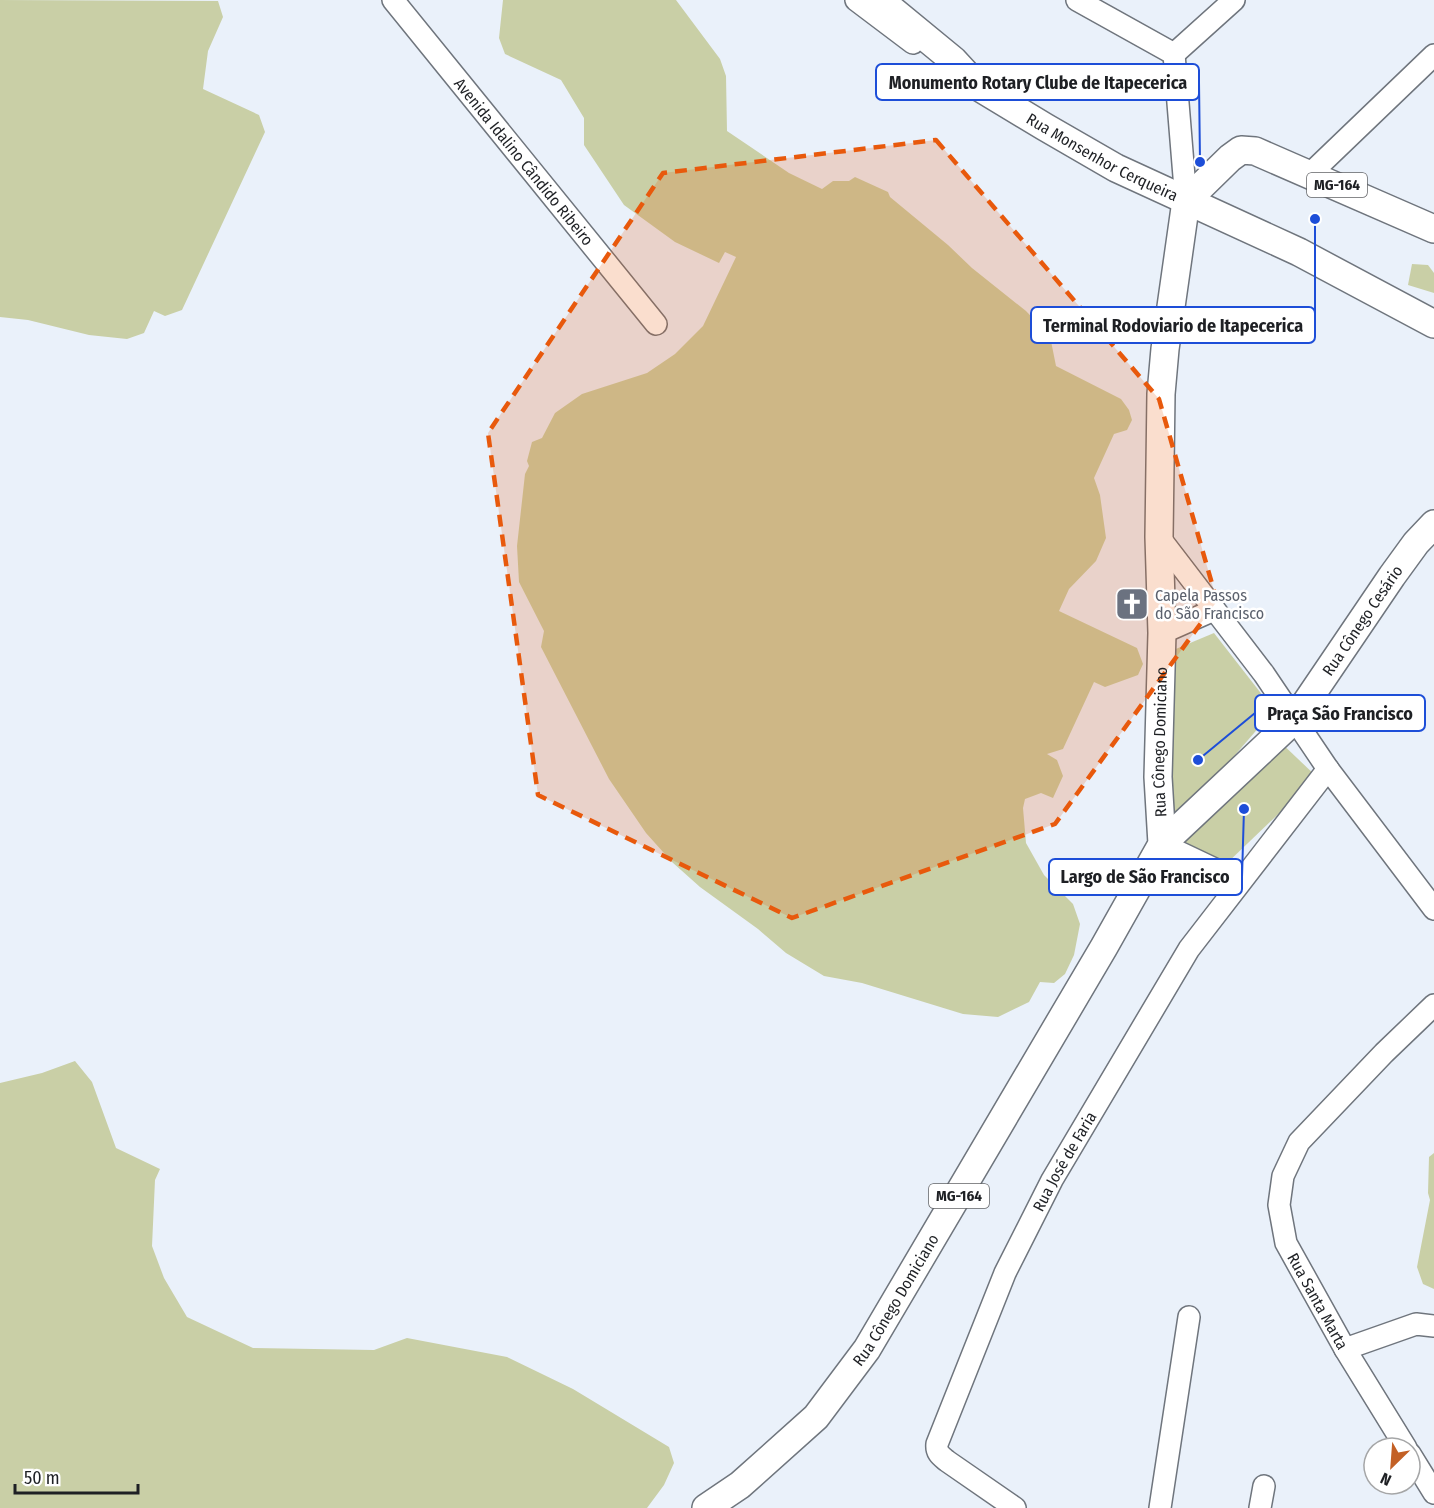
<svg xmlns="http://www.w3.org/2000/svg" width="1434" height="1508" font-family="'Fira Sans Condensed',sans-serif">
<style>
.green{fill:#c9cfa6}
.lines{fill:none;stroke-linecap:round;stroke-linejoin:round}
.minor-casing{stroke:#6f757d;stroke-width:24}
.major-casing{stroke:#6f757d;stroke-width:30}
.minor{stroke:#fff;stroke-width:21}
.major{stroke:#fff;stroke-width:27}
.marked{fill:#e8590c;fill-opacity:0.2;stroke:#e8590c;stroke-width:4.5;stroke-dasharray:12 8;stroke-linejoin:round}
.labels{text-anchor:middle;stroke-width:5;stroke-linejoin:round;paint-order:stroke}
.shield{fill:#fff;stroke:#626366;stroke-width:1.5}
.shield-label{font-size:15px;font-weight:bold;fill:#1e2024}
.street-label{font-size:16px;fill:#1e2024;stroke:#fff}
.worship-label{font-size:16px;fill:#5b616d;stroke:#fff;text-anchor:start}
.leader{fill:none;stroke:#1d4ed8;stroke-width:2}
.callout-dot{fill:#1d4ed8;stroke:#fff;stroke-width:2}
.callout{fill:#fff;stroke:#1d4ed8;stroke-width:2}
.callout-label{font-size:18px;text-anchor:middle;font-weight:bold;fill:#1e2024}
</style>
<rect width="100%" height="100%" fill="#eaf1fa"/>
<g class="green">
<polygon points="0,0 218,1 223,17 208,51 203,89 259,115 265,132 182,310 165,316 154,311 144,333 127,339 89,335 28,320 0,317"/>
<polygon points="503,0 676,0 720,59 726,76 727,131 789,173 822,189 833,181 849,181 855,177 888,192 890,197 948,245 972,268 1026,311 1050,336 1056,366 1121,399 1129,410 1132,420 1127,430 1114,434 1094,478 1100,495 1106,538 1096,561 1069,589 1059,611 1137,648 1143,664 1138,675 1105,687 1094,682 1063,749 1047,754 1057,760 1063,776 1053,798 1041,793 1025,799 1023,808 1026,843 1044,875 1073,904 1080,924 1074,955 1065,974 1054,983 1040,982 1029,1002 998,1017 963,1014 862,983 824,976 786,953 758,929 700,887 672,862 646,833 609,779 541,647 544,631 519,582 517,546 525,474 529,466 527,461 532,442 542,438 555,413 582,394 647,373 675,354 703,326 736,257 725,252 719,263 675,242 624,205 584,145 584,118 561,80 505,54 499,38"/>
<polygon points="1412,264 1428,265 1434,273 1434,293 1408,285"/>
<polygon points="1214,633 1274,710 1170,830 1171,651"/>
<polygon points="1277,739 1317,777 1224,866 1170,841"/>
<polygon points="75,1061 92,1082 116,1148 160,1169 155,1180 152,1246 164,1278 187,1317 253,1348 374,1350 407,1338 507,1357 573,1389 669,1447 674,1463 664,1485 647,1508 0,1508 0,1083 42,1073"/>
<polygon points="1434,1153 1434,1289 1423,1284 1417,1267 1430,1200 1428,1193 1429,1157"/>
</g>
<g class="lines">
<defs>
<g id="minor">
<path id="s1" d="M393 0 656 324"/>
<polyline points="856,0 913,43"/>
<polyline points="1077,0 1174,54"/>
<polyline points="1174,54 1186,201"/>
<polyline points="1174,54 1234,0"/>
<polyline points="1310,174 1434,55"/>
<polyline points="1159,537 1264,674 1328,769 1434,909"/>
<polyline points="1162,633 1214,610"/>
<polyline points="1162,844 1240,881"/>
<polyline points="1345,1349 1416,1324 1434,1326"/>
<polyline points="1406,1448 1345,1349 1286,1243 1279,1205 1283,1176 1299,1142 1384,1053 1434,1005"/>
<polyline points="1410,1454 1434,1493"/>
<path id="s2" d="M1015 1508 947 1461C941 1456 936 1453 937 1444L1005 1273 1052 1180 1189 949 1328 769"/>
<polyline points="1160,1508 1189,1317"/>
<polyline points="1260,1508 1264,1486"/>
</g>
<g id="major">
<path id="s3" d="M880 0 953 60 977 86 1045 127 1116 168 1299 252 1434 324"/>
<polyline points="1186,201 1230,158 1241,150 1255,151 1434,229"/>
<path id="s4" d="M1162 844 1295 719 1392 576 1416 543 1434 524"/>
<path id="s5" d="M706 1508 740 1485 816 1417 867 1349 1104 947 1162 844 1158 777 1162 633 1159 537 1161 394 1165 349 1186 201"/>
</g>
</defs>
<use href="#minor" class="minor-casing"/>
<use href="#major" class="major-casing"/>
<use href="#minor" class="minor"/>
<use href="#major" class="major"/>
</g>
<path class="marked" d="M936 140 1159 399 1217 601 1055 824 792 918 538 795 488 433 663 173Z"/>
<defs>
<symbol id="church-square" viewBox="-11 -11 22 22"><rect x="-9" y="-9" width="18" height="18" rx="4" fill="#6b7280" stroke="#fff"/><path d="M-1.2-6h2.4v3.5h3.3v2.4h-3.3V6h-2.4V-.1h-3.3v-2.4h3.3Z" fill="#fff"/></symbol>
</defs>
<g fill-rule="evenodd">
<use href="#church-square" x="1113" y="585" width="38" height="38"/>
</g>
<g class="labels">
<g class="shield">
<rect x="1307" y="173" width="60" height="24" rx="4.5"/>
<rect x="929" y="1184" width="60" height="24" rx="4.5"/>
</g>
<g class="shield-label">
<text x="1337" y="190">MG-164</text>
<text x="959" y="1201">MG-164</text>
</g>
<g class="street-label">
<text dy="6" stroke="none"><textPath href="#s3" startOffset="274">Rua Monsenhor Cerqueira</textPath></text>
<text dy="6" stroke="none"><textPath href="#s1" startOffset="208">Avenida Idalino Cândido Ribeiro</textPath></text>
<text dy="6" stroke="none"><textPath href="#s4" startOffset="302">Rua Cônego Cesário</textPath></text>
<text dy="6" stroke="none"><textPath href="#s5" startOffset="915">Rua Cônego Domiciano</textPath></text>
<text dy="6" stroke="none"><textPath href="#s2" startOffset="414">Rua José de Faria</textPath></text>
<text dy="6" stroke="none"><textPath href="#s5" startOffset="285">Rua Cônego Domiciano</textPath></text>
<text transform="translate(1318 1301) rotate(61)" y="6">Rua Santa Marta</text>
</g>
<g class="worship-label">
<text x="1155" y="601">Capela Passos<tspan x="1155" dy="18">do São Francisco</tspan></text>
</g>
</g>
<path class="leader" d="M1200 162L1199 82M1315 219L1315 325M1198 760L1255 713M1244 809L1242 877"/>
<g class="callout-dot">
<circle cx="1200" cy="162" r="6"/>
<circle cx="1315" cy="219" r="6"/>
<circle cx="1198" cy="760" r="6"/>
<circle cx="1244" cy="809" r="6"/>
</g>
<g class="callout">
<rect x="876" y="64" width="323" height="36" rx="6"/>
<rect x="1031" y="307" width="284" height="36" rx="6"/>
<rect x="1255" y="695" width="170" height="36" rx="6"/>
<rect x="1049" y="859" width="193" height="36" rx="6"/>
</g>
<g class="callout-label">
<text x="1038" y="89">Monumento Rotary Clube de Itapecerica</text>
<text x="1173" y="332">Terminal Rodoviario de Itapecerica</text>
<text x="1340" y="720">Praça São Francisco</text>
<text x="1145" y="883">Largo de São Francisco</text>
</g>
<g transform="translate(1392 1466) rotate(205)"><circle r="28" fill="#ffffff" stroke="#a5a6a7" stroke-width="1.5"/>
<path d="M0-4.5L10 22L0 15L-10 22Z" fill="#c36025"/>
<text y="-9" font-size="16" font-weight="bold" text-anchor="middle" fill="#1e2024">N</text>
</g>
<path d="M15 1484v9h123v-9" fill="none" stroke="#1e2024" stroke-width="3"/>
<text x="24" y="1484" font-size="18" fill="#1e2024" stroke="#ffffff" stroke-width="4.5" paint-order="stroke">50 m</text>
</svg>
